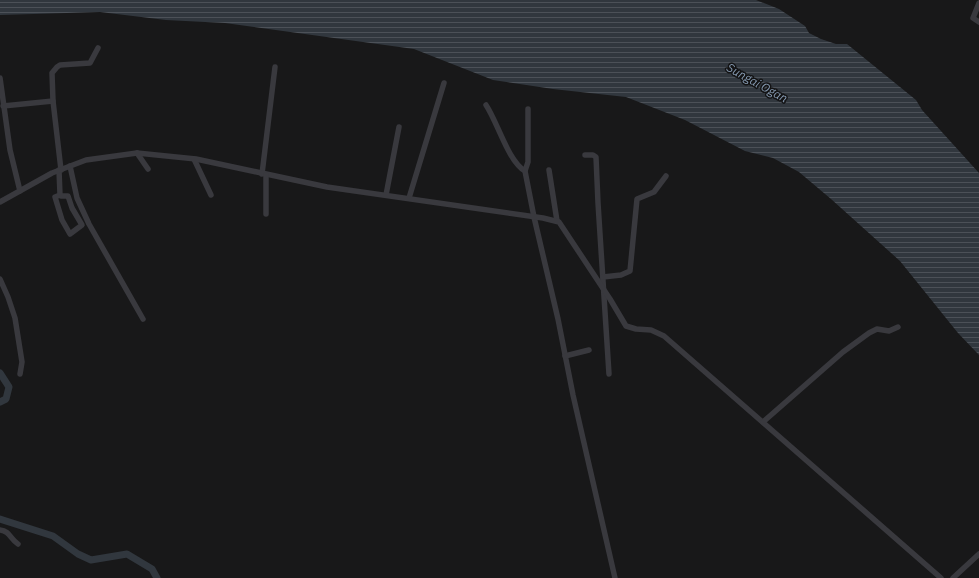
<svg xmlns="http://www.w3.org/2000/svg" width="979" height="578" font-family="'IBM Plex Sans',sans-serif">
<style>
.water{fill:url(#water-rules)}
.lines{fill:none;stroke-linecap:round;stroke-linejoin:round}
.river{stroke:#31373e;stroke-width:7}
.minor{stroke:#39393e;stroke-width:5.5}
.labels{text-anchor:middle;stroke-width:3;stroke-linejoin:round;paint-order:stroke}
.water-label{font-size:12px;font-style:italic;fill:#8599b0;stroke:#131314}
</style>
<defs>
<pattern id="water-rules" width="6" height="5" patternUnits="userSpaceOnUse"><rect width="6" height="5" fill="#31373e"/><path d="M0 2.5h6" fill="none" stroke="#4c5158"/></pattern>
</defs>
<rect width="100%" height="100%" fill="#181819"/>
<polygon class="water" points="0,0 756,0 779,9 805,26 809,33 821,39 836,44 847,44 916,100 922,110 979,173 979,355 958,333 900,261 831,199 799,172 773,158 745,151 685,120 626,97 553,89 493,80 414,49 225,23 166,20 100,12 0,15"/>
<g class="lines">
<g class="river">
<polyline points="0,373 9,387 6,399 0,402"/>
<polyline points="0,519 53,536 78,554 91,560 127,554 152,569 157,578"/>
</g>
<g class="minor">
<polyline points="979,3 973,18 979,22"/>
<polyline points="0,78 10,150 20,191"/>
<path d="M486 105C498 123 508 161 525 171"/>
<polyline points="3,106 53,101"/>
<polyline points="528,109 528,162 525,171 534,217 558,319 573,395 615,578"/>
<polyline points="137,153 148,169"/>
<polyline points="585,155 593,155 596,157 598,203 609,374"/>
<polyline points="194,159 211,195"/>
<polyline points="70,166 77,198 89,224 143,319"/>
<polyline points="59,170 60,195 55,197 62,220 70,234 82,225 72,208 68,196 61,196 60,195"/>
<polyline points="61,170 53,101 52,73 57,67 60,65 90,63 98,48"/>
<polyline points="549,170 557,221"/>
<polyline points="262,174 275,67"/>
<polyline points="386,195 399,127"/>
<polyline points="409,198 444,83"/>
<polyline points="0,202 52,173 86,160 137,153 196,159 327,187 543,218 559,222 610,299 626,326 636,329 651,330 664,336 941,578"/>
<polyline points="266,214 266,175"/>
<polyline points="603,277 621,275 630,271 637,199 654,192 666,176"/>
<polyline points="0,279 8,297 15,318 22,362 20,374"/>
<polyline points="565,356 589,350"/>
<polyline points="763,422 843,352 869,333 877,329 889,331 898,327"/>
<path d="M0 530C10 531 10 539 18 544"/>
<polyline points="953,578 979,554"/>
</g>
</g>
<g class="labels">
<g class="water-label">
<text transform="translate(757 83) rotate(29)" y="4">Sungai Ogan</text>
</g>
</g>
</svg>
